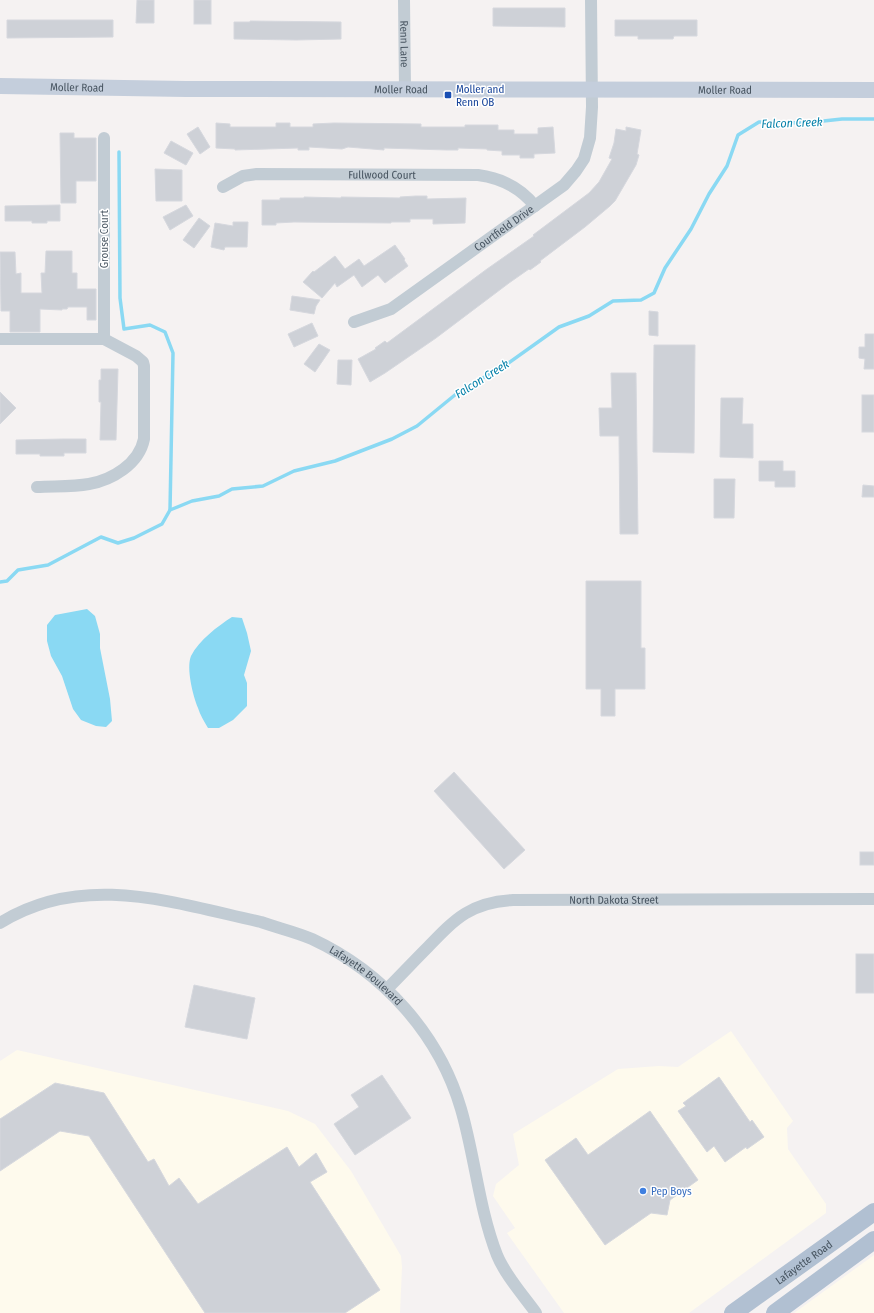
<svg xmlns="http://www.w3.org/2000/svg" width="874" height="1313" font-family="'Fira Sans Condensed',sans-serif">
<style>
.commercial{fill:#fefaed}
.water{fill:#8ad9f3}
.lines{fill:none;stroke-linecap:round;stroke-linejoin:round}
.stream{stroke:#8ad9f3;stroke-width:3.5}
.building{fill:#ced1d7;stroke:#d6d8de}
.street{stroke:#c2ccd4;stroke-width:12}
.secondary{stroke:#c4cedc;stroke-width:16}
.primary{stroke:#b1c0d2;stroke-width:18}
.transit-dot{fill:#1a4fb4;stroke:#fff;stroke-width:1.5}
.shop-dot{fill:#3f7fe0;stroke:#fff;stroke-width:1.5}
.labels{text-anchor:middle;stroke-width:3;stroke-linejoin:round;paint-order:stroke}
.street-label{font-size:11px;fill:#485561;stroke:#fff}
.transit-label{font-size:11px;fill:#164399;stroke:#fff;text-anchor:start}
.shop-label{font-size:11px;fill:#366cbe;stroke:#fff;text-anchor:start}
.water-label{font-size:12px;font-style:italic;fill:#0480a9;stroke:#fff}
</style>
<rect width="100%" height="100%" fill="#f5f2f2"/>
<g class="commercial">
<polygon points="731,1031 793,1121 787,1128 788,1149 826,1204 826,1213 689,1313 564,1313 507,1233 515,1228 493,1196 496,1184 519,1165 513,1134 618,1069 659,1066 678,1067"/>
<polygon points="17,1050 288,1111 315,1124 351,1171 401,1256 402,1267 400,1313 0,1313 0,1061"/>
<polygon points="874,1255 874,1313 794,1313"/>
</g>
<g class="water">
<polygon points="87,609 95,616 100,634 100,648 110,699 112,721 106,727 96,726 81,720 73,709 62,676 51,656 47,641 47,625 55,615"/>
<path d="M232 617 242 618 247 633 251 651 244 675 247 683V706L233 720 219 728H208C204 721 200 715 198 708 193 696 186 668 191 656 199 640 218 626 232 617Z"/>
</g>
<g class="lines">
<g class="stream">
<polyline points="119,152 120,298 124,329 150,325 165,332 173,353 170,510"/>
<polyline points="0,582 7,581 18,570 48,565 101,537 118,543 134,538 162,524 170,510 192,501 219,496 232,489 263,486 294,471 335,461 392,439 417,426 461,390 503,367 559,327 589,316 613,301 641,300 654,293 665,268 691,229 709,194 727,166 738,135 759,122 805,123 842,119 874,119"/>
</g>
</g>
<g class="building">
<polygon points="137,0 154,0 154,23 136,23"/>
<rect x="194" y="0" width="17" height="24"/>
<polygon points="493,8 565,8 565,27 493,26"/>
<polygon points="7,20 113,20 113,37 7,38"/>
<polygon points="615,20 697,20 697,36 674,36 673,39 638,39 638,36 615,36"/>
<polygon points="250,21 341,22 341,39 296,40 234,39 234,22 250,22"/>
<polygon points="216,123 230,124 230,127 276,127 276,123 290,123 290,127 313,127 313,124 334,123 421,124 421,127 465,127 465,125 498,125 498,130 514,130 514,134 538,134 538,128 553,127 555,153 534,154 534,158 520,158 520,155 502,155 502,151 487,150 487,149 458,148 458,150 447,150 384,148 384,150 348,147 342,149 309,147 309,150 298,150 298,148 235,150 235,149 216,148"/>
<polygon points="198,127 210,147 200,154 187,134"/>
<polygon points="626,127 641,130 637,154 639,155 636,165 615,201 610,206 585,227 540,261 541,262 530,270 529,269 509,283 436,338 385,373 370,382 358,359 376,349 375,348 385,341 387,343 487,269 534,236 533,235 589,193 599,182 612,159 609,158 614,143 616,129 626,131"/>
<polygon points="60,133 74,133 74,138 96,138 96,181 76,181 76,203 61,203"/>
<polygon points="171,141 193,153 186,165 164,153"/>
<polygon points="155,169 182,170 182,201 156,201"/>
<polygon points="416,196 427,196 427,199 466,198 465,223 433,224 433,219 410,219 410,222 391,222 391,223 294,222 276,223 276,225 262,225 262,200 280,200 280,198 304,198 304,197 341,198 341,197 400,198 400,197"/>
<polygon points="60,205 60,221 47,221 47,223 32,223 32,221 5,221 5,206"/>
<polygon points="186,205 193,216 170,230 163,217"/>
<polygon points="199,218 210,226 194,248 183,240"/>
<polygon points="233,222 248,222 247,247 225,247 224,250 211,247 215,223 233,226"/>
<polygon points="395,245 405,259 404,260 408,266 385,283 378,275 362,287 354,275 337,287 335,283 322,298 303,282 313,271 314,272 335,256 345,269 359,259 364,266"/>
<polygon points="46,251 72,251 72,273 77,273 77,289 96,289 96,320 87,320 87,307 68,307 67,309 62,309 62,310 40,309 40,332 10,332 10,311 1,311 0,252 15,252 16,274 21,273 21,293 42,293 41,273 45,273"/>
<polygon points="292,296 320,300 316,306 314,314 290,310"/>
<polygon points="649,311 658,312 658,336 649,335"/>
<polygon points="312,323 318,336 294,347 288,334"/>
<polygon points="865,334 874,334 874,369 864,369 865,359 859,358 859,347 865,347"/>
<polygon points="319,344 330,350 315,372 304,364"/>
<polygon points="654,345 695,345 694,453 653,452"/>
<polygon points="338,360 352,360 351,385 337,384"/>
<polygon points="101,369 118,369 116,440 100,440 101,402 99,402 99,380 101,380"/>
<polygon points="611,373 636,373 638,534 620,534 619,436 600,436 599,408 612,408"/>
<polygon points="0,392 16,408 0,424"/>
<rect x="862" y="395" width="12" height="37"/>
<polygon points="721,398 743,398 742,424 753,424 753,458 720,457"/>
<polygon points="64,439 86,439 86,453 64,453 64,456 40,456 40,454 16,454 16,440"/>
<polygon points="759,461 783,461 783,471 795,471 795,487 775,487 775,481 759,481"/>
<polygon points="714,479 735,479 734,518 714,518"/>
<polygon points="863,485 874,486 874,497 862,497"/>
<polygon points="586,581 641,581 641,648 645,648 645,689 615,689 615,716 601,716 601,689 586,689"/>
<polygon points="454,772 525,850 504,869 434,791"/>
<rect x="860" y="852" width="14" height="13"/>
<rect x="856" y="954" width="18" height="39"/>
<polygon points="194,985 255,998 247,1039 185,1027"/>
<polygon points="382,1075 411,1118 355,1155 334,1124 359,1107 351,1095"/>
<polygon points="719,1077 750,1122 752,1120 764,1137 747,1149 746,1147 725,1162 714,1146 707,1152 678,1111 686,1106 683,1103"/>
<polygon points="55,1083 104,1093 148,1162 154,1159 169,1186 179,1178 198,1204 287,1147 299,1167 316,1153 327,1172 310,1182 380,1290 345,1313 205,1313 89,1136 60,1131 0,1171 0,1119"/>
<polygon points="650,1111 698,1180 670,1200 667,1215 651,1213 605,1245 545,1160 576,1138 588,1155"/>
</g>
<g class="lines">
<g class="street">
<path id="s1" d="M404 0 405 89"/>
<path id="s2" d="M223 187 243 176 257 174 478 175C501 178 520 187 535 206"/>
<path id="s3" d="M354 322 391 309 564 185 576 171 584 159 590 138 592 107 591 0"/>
<path d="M0 339H104L136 356 143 362 144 366V439C139 464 112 480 89 484 73 487 54 486 37 487"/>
<polyline points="104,339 104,138"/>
<path id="s4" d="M0 923C83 871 174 903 261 922 278 928 296 932 312 939 383 972 439 1034 461 1109 475 1157 479 1209 497 1255 505 1275 523 1295 536 1313"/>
<path id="s5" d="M387 989C401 975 414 961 428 947 455 919 471 902 513 900L874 899"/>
</g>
<path class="secondary" id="s6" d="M0 86 186 89 874 90"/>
<g class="primary">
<path id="s7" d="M733 1313 874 1212"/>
<polyline points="775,1313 874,1240"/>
</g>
</g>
<rect class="transit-dot" x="444" y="91" width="8" height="8" rx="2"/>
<circle class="shop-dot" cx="643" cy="1191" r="4"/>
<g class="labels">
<g class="street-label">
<text dy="4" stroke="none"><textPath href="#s1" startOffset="44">Renn Lane</textPath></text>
<text dy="4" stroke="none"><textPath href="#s6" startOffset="77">Moller Road</textPath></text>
<text dy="4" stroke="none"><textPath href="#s6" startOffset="401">Moller Road</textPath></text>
<text dy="4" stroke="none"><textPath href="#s6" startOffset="725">Moller Road</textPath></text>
<text dy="4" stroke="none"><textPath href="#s2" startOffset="162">Fullwood Court</textPath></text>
<text dy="4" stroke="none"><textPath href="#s3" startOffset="178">Courtfield Drive</textPath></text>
<text transform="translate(104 239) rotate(-90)" y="4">Grouse Court</text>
<text dy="4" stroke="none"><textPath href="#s5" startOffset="260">North Dakota Street</textPath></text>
<text dy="4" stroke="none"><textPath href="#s4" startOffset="388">Lafayette Boulevard</textPath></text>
<text dy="4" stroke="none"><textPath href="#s7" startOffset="87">Lafayette Road</textPath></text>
</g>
<g class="transit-label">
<text x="456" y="93">Moller and<tspan x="456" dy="13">Renn OB</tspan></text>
</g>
<g class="shop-label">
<text x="651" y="1195">Pep Boys</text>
</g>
<g class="water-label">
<text transform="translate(792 123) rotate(-2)" y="4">Falcon Creek</text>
<text transform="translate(482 379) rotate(-32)" y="4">Falcon Creek</text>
</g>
</g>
</svg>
